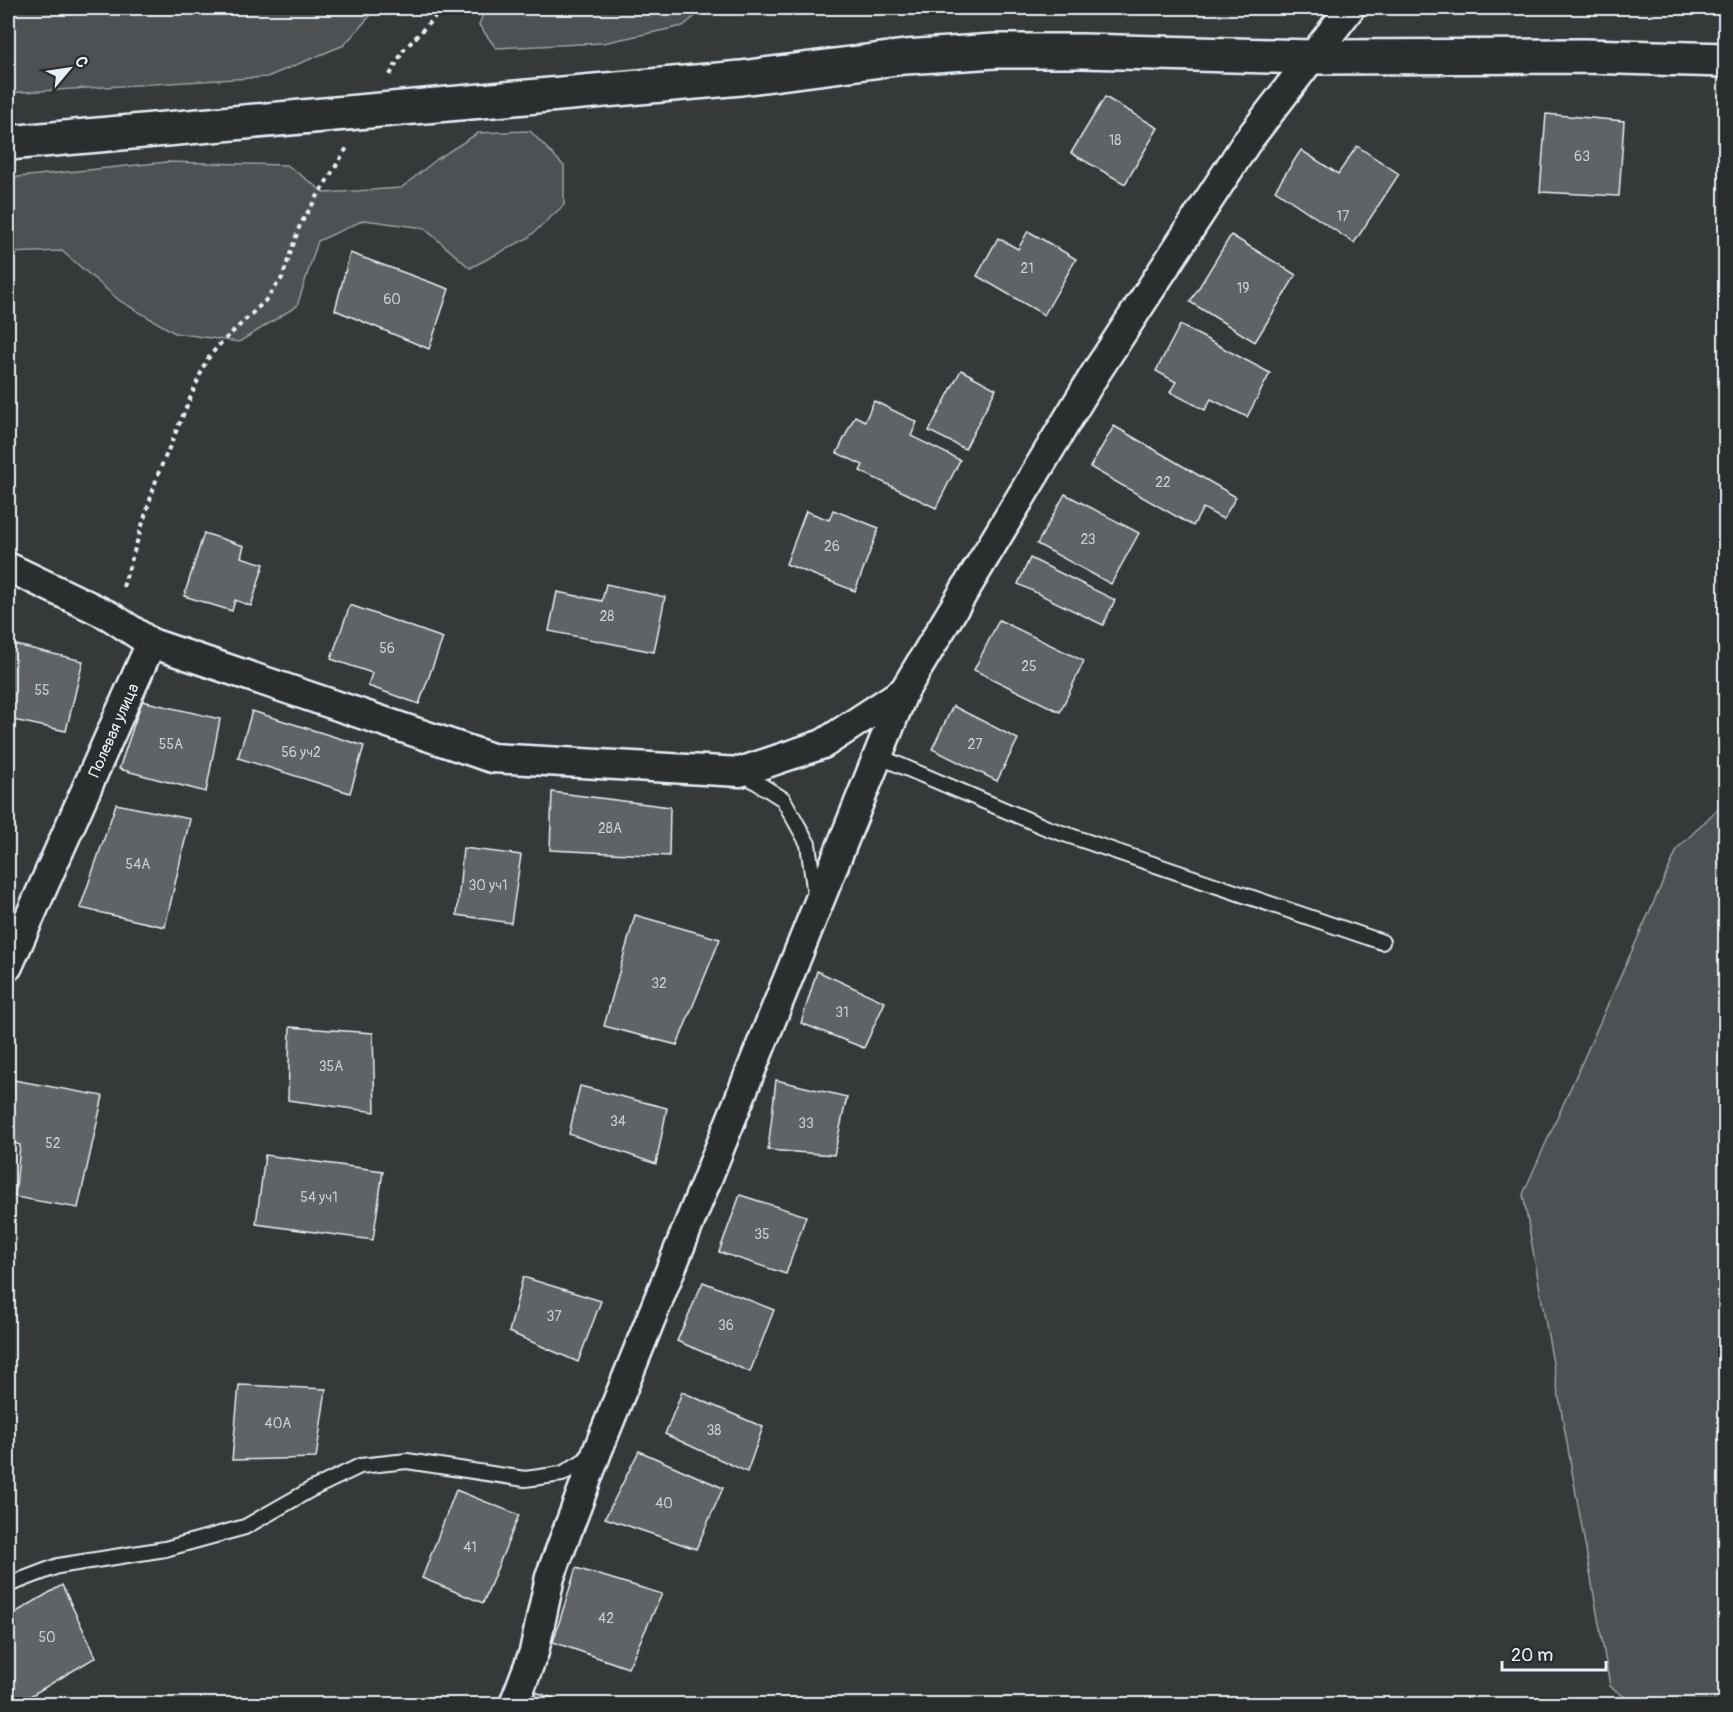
<svg xmlns="http://www.w3.org/2000/svg" width="1733" height="1712" font-family="Pangolin,sans-serif">
<style>
.green{fill:#4d5152;stroke:#9aa1a5;stroke-width:1.5}
.building{fill:#5f6365;stroke:#e8f1f8;stroke-width:1.5}
.lines{fill:none;stroke-linecap:round;stroke-linejoin:round}
.lane-casing{stroke:#e8f1f8;stroke-width:18}
.street-casing{stroke:#e8f1f8;stroke-width:33}
.primary-casing{stroke:#e8f1f8;stroke-width:38}
.path{stroke:#e8f1f8;stroke-width:4;stroke-dasharray:4.5 4.5;stroke-linecap:butt}
.lane{stroke:#2a2d2e;stroke-width:14}
.street{stroke:#2a2d2e;stroke-width:28}
.primary{stroke:#2a2d2e;stroke-width:33}
.labels{text-anchor:middle;stroke-width:4.5;stroke-linejoin:round;paint-order:stroke}
.number-label{font-size:14px;fill:#c6ced3}
.street-label{font-size:16px;fill:#e8f1f8;stroke:#2a2d2e}
</style>
<rect width="100%" height="100%" fill="#35393a"/>
<filter id="ink" filterUnits="userSpaceOnUse"><feTurbulence type="fractalNoise" baseFrequency=".0167" numOctaves="2"/><feDisplacementMap in="SourceGraphic" scale="12" xChannelSelector="R" yChannelSelector="G"/><feConvolveMatrix kernelMatrix="1 2 1 2 8 2 1 2 1" color-interpolation-filters="sRGB"/></filter>
<g filter="url(#ink)">
<g class="green">
<polygon points="8,8 377,8 344,45 267,77 8,93"/>
<polygon points="485,8 705,8 683,26 603,43 496,48 479,25"/>
<polygon points="530,131 564,166 564,205 528,238 470,268 424,228 364,220 318,241 297,306 239,342 175,333 120,301 62,251 8,253 8,178 167,162 287,165 325,193 401,188 437,159 478,133"/>
<polygon points="1725,802 1725,1704 1634,1704 1610,1686 1523,1194 1678,848"/>
</g>
<g class="building">
<polygon points="1105,97 1158,128 1125,184 1071,153"/>
<polygon points="1546,114 1624,121 1619,196 1540,192"/>
<polygon points="1357,146 1399,174 1354,243 1275,190 1301,150 1338,174"/>
<polygon points="1028,231 1076,259 1044,315 977,276 998,238 1018,249"/>
<polygon points="1231,235 1296,275 1255,342 1190,302"/>
<polygon points="350,253 449,289 429,349 335,310"/>
<polygon points="1180,325 1270,373 1247,417 1211,399 1205,410 1170,392 1176,382 1156,371"/>
<polygon points="961,370 996,389 965,449 929,431"/>
<polygon points="874,401 917,422 911,436 960,460 936,508 860,471 863,465 837,453 855,416 865,421"/>
<polygon points="1114,426 1236,497 1223,519 1203,508 1193,526 1090,467"/>
<polygon points="1065,494 1139,533 1111,584 1037,544"/>
<polygon points="833,510 879,528 855,591 786,564 806,511 829,520"/>
<polygon points="204,533 244,546 241,557 264,564 251,606 235,600 232,611 184,596"/>
<polygon points="1030,558 1115,600 1103,625 1018,584"/>
<polygon points="606,584 665,597 654,652 549,631 557,592 602,601"/>
<polygon points="350,605 443,638 419,704 368,686 372,673 331,659"/>
<polygon points="999,620 1084,661 1060,712 974,670"/>
<polygon points="8,643 83,661 66,731 8,719"/>
<polygon points="142,701 220,719 206,792 119,769"/>
<polygon points="953,706 1018,739 997,781 932,749"/>
<polygon points="252,711 364,746 350,793 238,758"/>
<polygon points="552,792 670,807 669,856 550,850"/>
<polygon points="116,804 190,819 165,927 80,908"/>
<polygon points="463,848 521,855 511,923 457,915"/>
<polygon points="635,915 720,939 677,1045 604,1026"/>
<polygon points="817,971 885,1002 864,1048 801,1023"/>
<polygon points="290,1027 373,1033 375,1112 288,1100"/>
<polygon points="8,1079 103,1096 78,1208 15,1197 20,1145 8,1141"/>
<polygon points="776,1080 847,1097 834,1155 768,1150"/>
<polygon points="580,1086 667,1108 656,1164 569,1134"/>
<polygon points="265,1155 383,1171 373,1240 256,1224"/>
<polygon points="740,1195 806,1216 786,1274 719,1252"/>
<polygon points="523,1277 601,1301 578,1362 509,1332"/>
<polygon points="703,1282 774,1310 750,1372 677,1341"/>
<polygon points="239,1385 326,1389 316,1458 232,1460"/>
<polygon points="682,1392 763,1427 747,1472 665,1434"/>
<polygon points="639,1451 723,1488 696,1549 605,1518"/>
<polygon points="456,1490 519,1515 483,1603 422,1578"/>
<polygon points="576,1568 662,1594 628,1668 553,1642"/>
<polygon points="62,1585 96,1657 17,1704 11,1704 8,1698 8,1617"/>
<polygon points="533,1691 569,1704 529,1704"/>
</g>
<g class="lines">
<defs>
<g id="lane">
<polyline points="878,756 1047,828 1382,942"/>
<polyline points="742,773 783,799 808,844 815,895"/>
<polyline points="8,1585 58,1566 165,1549 245,1527 310,1490 360,1466 407,1461 525,1479 562,1474 593,1455"/>
</g>
<g id="street">
<polyline points="8,567 110,616 151,643 8,966"/>
<polyline points="151,643 492,758 740,772 823,744 904,691"/>
<polyline points="514,1704 534,1652 550,1577 597,1452 904,691 1095,374 1246,143 1350,8"/>
</g>
<polyline id="primary" points="8,143 741,78 905,57 995,51 1083,51 1312,57 1584,56 1726,60"/>
</defs>
<use href="#lane" class="lane-casing"/>
<use href="#street" class="street-casing"/>
<use href="#primary" class="primary-casing"/>
<g class="path">
<polyline points="390,75 403,51 443,8"/>
<polyline points="123,587 158,474 206,361 218,346 265,301 282,278 300,225 348,146"/>
</g>
<use href="#lane" class="lane"/>
<use href="#street" class="street"/>
<use href="#primary" class="primary"/>
</g>
</g>
<g class="labels">
<g class="number-label">
<text x="1115" y="145">18</text>
<text x="1582" y="161">63</text>
<text x="1343" y="221">17</text>
<text x="1027" y="273">21</text>
<text x="1243" y="293">19</text>
<text x="392" y="304">60</text>
<text x="1163" y="487">22</text>
<text x="1088" y="544">23</text>
<text x="832" y="551">26</text>
<text x="607" y="621">28</text>
<text x="387" y="653">56</text>
<text x="1029" y="671">25</text>
<text x="42" y="695">55</text>
<text x="171" y="749">55А</text>
<text x="975" y="749">27</text>
<text x="301" y="757">56 уч2</text>
<text x="610" y="833">28А</text>
<text x="138" y="869">54А</text>
<text x="488" y="890">30 уч1</text>
<text x="659" y="988">32</text>
<text x="842" y="1017">31</text>
<text x="331" y="1071">35А</text>
<text x="618" y="1126">34</text>
<text x="806" y="1128">33</text>
<text x="53" y="1148">52</text>
<text x="319" y="1202">54 уч1</text>
<text x="762" y="1239">35</text>
<text x="554" y="1321">37</text>
<text x="726" y="1330">36</text>
<text x="278" y="1428">40А</text>
<text x="714" y="1435">38</text>
<text x="664" y="1508">40</text>
<text x="470" y="1552">41</text>
<text x="606" y="1623">42</text>
<text x="47" y="1642">50</text>
</g>
<g class="street-label">
<text transform="translate(113 730) rotate(-66)" y="6">Полевая улица</text>
</g>
</g>
<rect width="1733" height="1712" fill="none" stroke="#2a2d2e" stroke-width="30"/>
<rect x="15" y="15" width="1703" height="1682" fill="none" stroke="#e8f1f8" stroke-width="2" filter="url(#ink)"/>
<g transform="translate(69 69) rotate(61)" stroke="#2a2d2e" stroke-width="4.5" paint-order="stroke">
<path d="M0-4.5L10 22L0 15L-10 22Z" fill="#e8f1f8"/>
<text y="-9" font-size="16" font-weight="bold" text-anchor="middle" fill="#e8f1f8">С</text>
</g>
<path d="M1502 1661v9h104v-9" fill="none" stroke="#e8f1f8" stroke-width="3"/>
<text x="1511" y="1661" font-size="18" fill="#e8f1f8" stroke="#2a2d2e" stroke-width="4.5" paint-order="stroke">20 m</text>
</svg>
